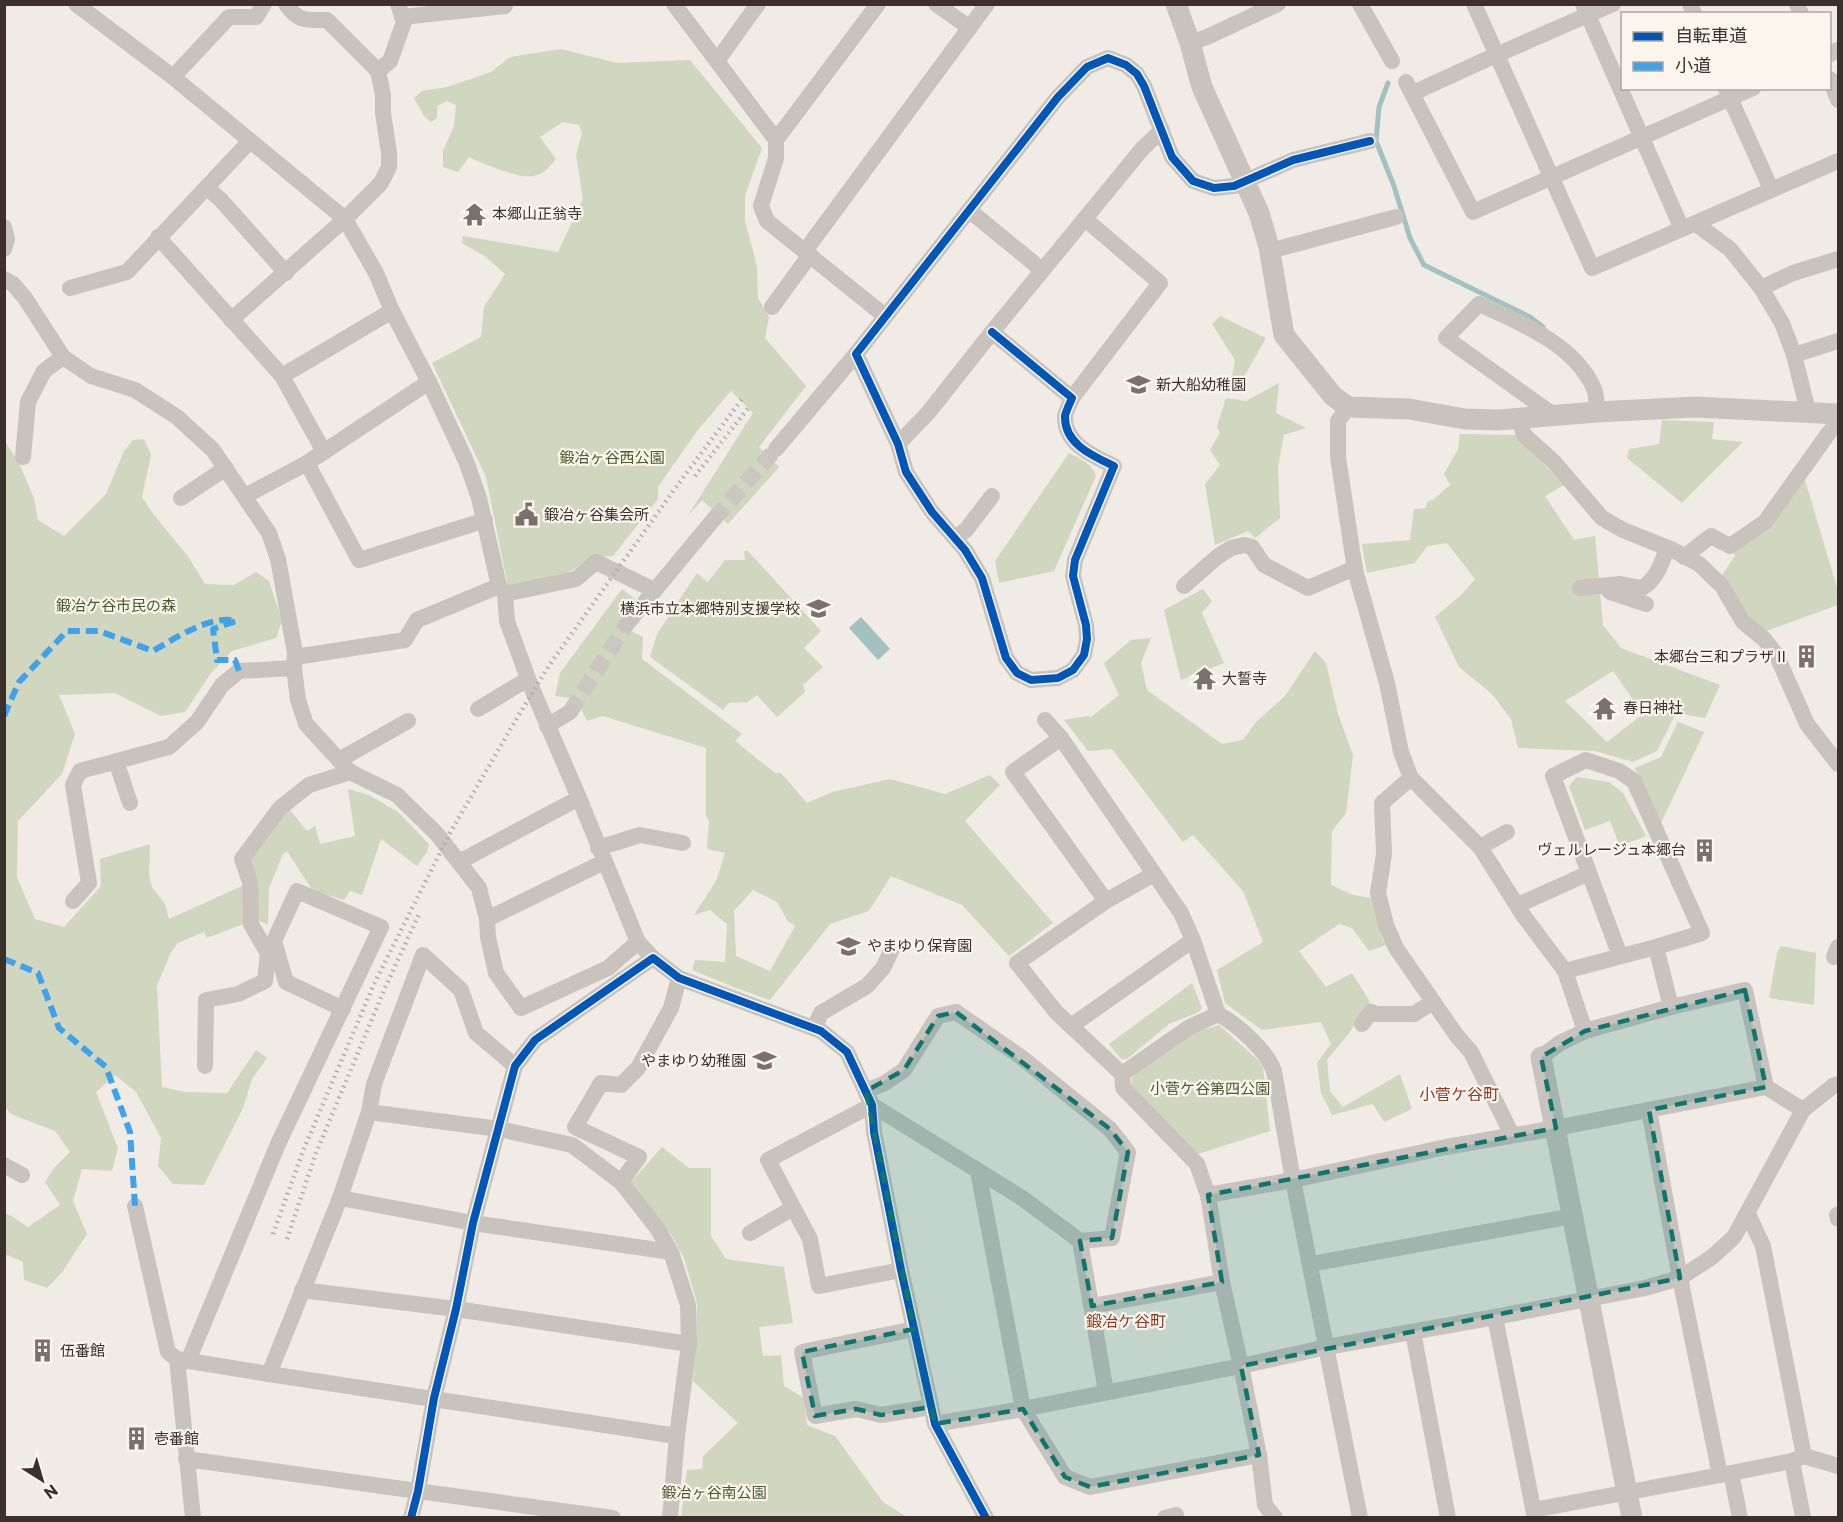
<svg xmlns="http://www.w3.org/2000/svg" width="1843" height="1522" font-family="Commissioner,'Noto Sans JP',sans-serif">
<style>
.green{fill:#d1d6bf;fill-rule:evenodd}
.water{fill:#a1c2c1}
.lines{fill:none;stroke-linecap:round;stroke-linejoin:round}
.stream{stroke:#a1c2c1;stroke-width:5}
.minor-tunnel{stroke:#ccc6c0;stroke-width:16;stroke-dasharray:16 8;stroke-linecap:butt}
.minor{stroke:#c9c3be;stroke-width:16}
.tertiary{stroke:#c9c3be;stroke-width:21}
.rail{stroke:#b1aca8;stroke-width:4.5;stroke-dasharray:1.5 4.5;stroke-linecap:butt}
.quiet{stroke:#3fa3eb;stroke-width:6;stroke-dasharray:12 6;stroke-linecap:butt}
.cycleway-casing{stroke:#fbf5ee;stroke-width:11}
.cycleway{stroke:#0057b8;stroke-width:8}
.marked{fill:#0f766e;fill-opacity:0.2;stroke:#0f766e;stroke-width:4.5;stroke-dasharray:12 8;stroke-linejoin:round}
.labels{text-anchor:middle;stroke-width:4.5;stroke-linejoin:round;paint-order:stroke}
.poi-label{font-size:15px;fill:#3b302b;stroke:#fbf5ee;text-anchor:start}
.park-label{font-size:15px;fill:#4a5a2e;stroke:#fbf5ee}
.neighbourhood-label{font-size:16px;fill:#8c3b22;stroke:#fbf5ee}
</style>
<rect width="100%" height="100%" fill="#f0ebe5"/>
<g class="green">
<path d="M561 49 617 63 690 60 762 148 745 196V221L757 266 758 298 769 317 765 338 806 386 759 447 779 467 728 524 702 500 687 517 753 413 731 391 697 431 658 487V499L613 556 590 558 568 573 508 587 486 477 432 363 481 337 484 307 505 274 486 257 462 243 463 236 558 252 583 199 576 155 582 133 579 125 563 122 540 137 556 159C549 167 545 173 534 176 523 180 481 163 469 157L458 172 443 167V151L454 126 456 105 447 101 437 106V118L431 122 424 116 414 98 422 91 447 87 491 72 510 57Z"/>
<polygon points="1220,316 1266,338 1238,387 1231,381 1235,360 1212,324"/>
<polygon points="1279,383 1276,413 1306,428 1284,435 1278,467 1280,518 1255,538 1248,531 1215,545 1205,484 1220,465 1210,450 1220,433 1217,426 1226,398 1246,401"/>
<polygon points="1662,420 1714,422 1712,439 1743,442 1682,503 1627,458 1629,449 1659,444"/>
<path d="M1460 434 1516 435 1564 485 1545 496 1574 540 1595 536 1603 625 1621 648 1720 685 1705 718 1676 713 1657 751 1633 762 1595 751 1518 748 1511 719 1492 694 1459 667 1435 617 1461 595 1475 579 1447 543 1427 546 1415 563 1367 573 1362 544 1410 540 1414 509 1426 508 1428 501 1433 500 1450 485 1444 474 1458 449ZM1613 671 1643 714 1607 742 1565 701Z"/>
<polygon points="144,439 151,455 142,497 154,515 187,555 205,584 234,585 256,572 269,581 282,621 276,638 232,651 211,673 185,712 161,716 115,693 59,695 75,734 62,774 18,821 17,877 35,919 64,927 101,886 100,859 150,844 149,874 152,887 165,904 169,919 242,886 246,923 207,938 204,932 178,943 171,952 157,986 162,1087 185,1092 227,1093 256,1050 267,1058 252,1079 243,1108 204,1185 173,1184 158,1166 161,1138 136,1092 115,1075 96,1092 118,1148 112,1171 82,1169 73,1201 87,1234 63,1271 47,1288 24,1280 23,1262 5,1254 5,1214 10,1215 28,1227 60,1205 45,1182 54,1168 70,1152 55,1131 11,1114 5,1107 4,440 19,463 34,498 38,520 64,536 106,494 124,451 133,440"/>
<path d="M1069 453C1080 459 1092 463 1096 476L1054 571 999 583 995 561Z"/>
<polygon points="1805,480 1838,591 1838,605 1766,631 1751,623 1722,575 1735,556 1731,549"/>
<polygon points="744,551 748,551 821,631 804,648 823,667 803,685 805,692 777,717 757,695 746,703 745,702 729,703 723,710 650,657 657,634 697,573 708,582 725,560 745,560"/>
<path d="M622 589 638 601 620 626 643 637 642 659 742 734 735 741 775 773H781L807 803 832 792 890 779 945 794 990 775 1000 785 965 821 1053 923 1009 956 962 905 891 876 869 911 830 924 770 1000 736 988 692 970 695 960 725 962 727 924 710 910 694 915 716 881 725 853 707 849 709 821 706 816V748L603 716 587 721 576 699 555 696 560 673ZM753 890 777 902 787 920 795 926 770 971 736 956 734 911Z"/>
<polygon points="1203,589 1212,601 1202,613 1224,663 1181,680 1164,610"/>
<polygon points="1151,638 1141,663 1147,690 1222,744 1243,740 1256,722 1285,696 1315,651 1326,663 1338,714 1353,755 1346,813 1332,831 1331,885 1353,895 1371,898 1382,938 1386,945 1369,951 1352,928 1339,924 1299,951 1326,987 1352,973 1370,1002 1349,1033 1327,1060 1330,1091 1343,1107 1400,1074 1412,1109 1384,1122 1373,1104 1332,1115 1321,1093 1317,1063 1331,1044 1321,1022 1262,1030 1225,1003 1217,970 1263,942 1243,891 1193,835 1183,842 1112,749 1088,751 1064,720 1088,716 1091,717 1119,695 1104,663 1131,640"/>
<polygon points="1678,722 1704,732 1661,823 1635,768 1661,757"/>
<polygon points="1577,777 1609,782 1623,793 1646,836 1620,846 1610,821 1585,830 1569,786"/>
<polygon points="348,789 369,795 398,812 429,844 427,852 417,866 381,839 362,895 350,891 344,900 313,891 287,851 283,854 269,888 268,925 258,920 250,860 289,809 307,831 315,826 320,844 355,836"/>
<polygon points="1781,946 1816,953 1814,1005 1769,998 1777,953"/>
<polygon points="1192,983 1202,1008 1199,1012 1169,1024 1127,1059 1121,1059 1109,1044"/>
<polygon points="1219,1025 1257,1059 1263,1067 1270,1131 1198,1154 1131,1086 1132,1075 1193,1033"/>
<polygon points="662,1147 689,1168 711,1168 711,1236 726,1259 784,1267 793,1323 759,1327 763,1356 781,1355 784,1386 804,1398 807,1425 835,1436 883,1502 907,1517 681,1517 687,1470 702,1469 703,1456 738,1423 693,1381 696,1350 697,1303 684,1258 672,1236 631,1182"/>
</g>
<polygon class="water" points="861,617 890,649 878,660 849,628"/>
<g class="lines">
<polyline class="stream" points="1388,83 1379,107 1376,141 1394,186 1410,238 1424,265 1530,317 1543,327"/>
<g class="minor-tunnel">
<polyline points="714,519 776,449"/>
<polyline points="570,712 626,625"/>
</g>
<g class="minor">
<polyline points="76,4 173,77 345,219 376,273 392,311 429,382 466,461 479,498 499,586 505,594 507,621 530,684 579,798 638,942 653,958"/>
<path d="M286 4C298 22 307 20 327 20L378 71"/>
<polyline points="674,4 776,140 776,158 761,206 767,221 885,316"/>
<polyline points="936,4 970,28"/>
<polyline points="1360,4 1392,61"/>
<polyline points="1474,4 1592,268 1838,161"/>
<polyline points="1583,4 1682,229"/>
<polyline points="1690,4 1694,14"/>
<polyline points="1797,4 1801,14"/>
<polyline points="402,17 505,6"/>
<polyline points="1190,43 1207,37 1278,4"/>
<polyline points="1830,54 1838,50"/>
<polyline points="717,61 758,4"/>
<polyline points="173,77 229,17 256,17 264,4"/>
<polyline points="1830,79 1838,100"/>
<polyline points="1406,82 1473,212 1753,88"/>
<polyline points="1726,89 1771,189"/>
<polyline points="1413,93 1496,55 1613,4"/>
<polyline points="776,140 878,4"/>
<polyline points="207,188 220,199 286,273"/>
<polyline points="970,211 1042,270"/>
<polyline points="1696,224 1730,249 1761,288 1782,323 1794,355 1808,411"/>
<polyline points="4,227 7,239 4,249"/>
<polyline points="158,237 282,376 324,452"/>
<polyline points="805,251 987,4"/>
<polyline points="1270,251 1396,217"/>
<polyline points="4,279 13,284 25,298 63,357 91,376 135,390 177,417 213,450 269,533 278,559 295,653 294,668 298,700 306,724 350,772 397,795 437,834 479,888 487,919 488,937 496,973 521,1008 608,968 638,942"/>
<polyline points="70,288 127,272 250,141"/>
<polyline points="1761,288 1793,273 1838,259"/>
<polyline points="772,307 810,255"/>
<polyline points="231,320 345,219 381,183 389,167 389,153 383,113 383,95 378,71 390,61 404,22 398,4"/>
<path d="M992 332 1072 398C1070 403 1066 411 1065 416 1064 444 1093 456 1114 466L1075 560 1073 576 1086 625 1087 639 1084 655 1073 670 1058 678 1031 680 1017 673 1006 658 982 578 965 550 932 512 906 472 898 444 856 354 1058 97 1087 67 1108 58 1126 65 1137 74 1144 86 1172 157 1193 181 1214 188 1234 186 1293 160 1370 141"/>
<polyline points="1794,355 1838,341"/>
<polyline points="282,376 392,311"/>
<polyline points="1072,398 1160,283 1085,219"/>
<polyline points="1348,407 1338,421 1338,457 1355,570 1387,683 1401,752 1411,778 1480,847 1523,915 1565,971 1585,1031"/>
<path d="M1555 416 1446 338 1479 304C1519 322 1576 345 1594 389 1597 395 1596 405 1597 412"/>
<polyline points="1519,419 1524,435 1554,462 1602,518 1623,530 1673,550 1699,564 1722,586 1743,622 1764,639 1776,654 1807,724 1838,764"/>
<polyline points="898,444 928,413 992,332 1142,149 1162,130"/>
<polyline points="776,449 856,354"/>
<polyline points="23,457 28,402 44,371 63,357"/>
<polyline points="307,463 359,560 485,520"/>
<polyline points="245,496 307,463 429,382"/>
<polyline points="181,498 226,468"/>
<polyline points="955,538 966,530 992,496"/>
<polyline points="1684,557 1711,536 1730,546 1765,522 1828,434 1838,422"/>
<polyline points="1184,586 1217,557 1231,548 1244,545 1252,547 1264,565 1308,588 1355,568"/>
<polyline points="1605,586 1610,592 1646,604"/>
<path d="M1580 588 1620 584 1642 588C1656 580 1662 563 1667 548"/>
<polyline points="505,594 576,579 596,562 654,590"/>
<polyline points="626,625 714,519"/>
<polyline points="295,657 405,640 417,620 499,586"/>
<polyline points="478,709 528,679"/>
<polyline points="1045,720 1061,738"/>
<polyline points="547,726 570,712"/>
<polyline points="339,760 408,721"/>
<polyline points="116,761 130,803"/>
<polyline points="1411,778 1382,803 1384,854 1378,893 1386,925 1396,948 1457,1036 1471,1052 1512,1135"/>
<polyline points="1480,847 1507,832"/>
<polyline points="598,848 640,835 683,843"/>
<polyline points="459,862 579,798"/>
<polyline points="73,901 89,883 73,785 80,771 169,747 197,722 222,685 239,671 294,668"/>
<polyline points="1106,901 1013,772 1061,738 1181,913 1193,940 1218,1014"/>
<polyline points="1518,905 1589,873"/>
<polyline points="487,919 604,862"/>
<polyline points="1656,947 1671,1007"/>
<polyline points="1834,957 1838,947"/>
<polyline points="1565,971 1656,947 1702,933 1634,781 1619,771 1586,760 1553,776 1620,956"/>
<polyline points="1362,1024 1371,1012 1376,1014 1414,1014 1433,1002"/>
<polyline points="1071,1026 1193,940"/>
<polyline points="814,1028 821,1013 867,986 883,968 893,947"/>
<polyline points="1541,1057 1560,1043 1585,1031 1671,1007 1745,990 1766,1087"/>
<polyline points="205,1066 206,1000 238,994 265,981 268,954 251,924 250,882 242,859 280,808 309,785 350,772"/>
<polyline points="515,1066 476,1033 461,990 423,955 374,1084 369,1112 499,1129 572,1145 621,1182 657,1228 671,1252 688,1305 689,1344 677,1436 670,1518"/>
<polyline points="1122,1074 1056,1012 1017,963 1106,901 1154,874"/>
<polyline points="866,1091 885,1083 904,1070 938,1016 956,1012 1021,1057 1110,1129 1128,1152 1112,1238 1080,1241"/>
<polyline points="1649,1110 1680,1278 1720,1475"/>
<polyline points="4,1165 22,1175"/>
<polyline points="978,1171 1023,1409 1065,1477 1090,1487 1259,1455"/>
<polyline points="621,1182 639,1157 575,1127 601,1083 621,1085 638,1068 671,1008 679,978"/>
<polyline points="1208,1195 1293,1180 1446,1147 1556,1128 1766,1087 1803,1110"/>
<polyline points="340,1198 473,1223 671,1252"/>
<polyline points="135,1206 168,1352 177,1359 269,1374 340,1198 369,1112"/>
<polyline points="1837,1215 1838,1219"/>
<polyline points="750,1233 793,1208"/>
<polyline points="1311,1264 1573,1216"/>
<polyline points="901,1270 819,1286 810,1239 768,1160 872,1105 1022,1198 1080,1241 1106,1392"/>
<polyline points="302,1290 456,1309 689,1344"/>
<polyline points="1092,1306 1222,1282"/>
<polyline points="1495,1317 1535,1518"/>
<polyline points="914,1329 802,1352 815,1416 856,1409 881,1415 931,1407"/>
<polyline points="1413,1332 1448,1518"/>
<polyline points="177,1359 193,1518"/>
<polyline points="188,1361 278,1144 381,927 297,891 274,941 286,982 343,1009"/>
<polyline points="269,1374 677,1436"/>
<polyline points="935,1424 1023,1409 1241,1366 1327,1347 1495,1317 1645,1288 1680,1278 1712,1257 1734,1237 1803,1110 1833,1086 1838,1084"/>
<polyline points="1804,1456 1838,1466"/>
<polyline points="186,1459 613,1518"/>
<polyline points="1792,1461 1803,1517"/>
<polyline points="1731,1473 1740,1518"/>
<polyline points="1533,1510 1731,1473 1792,1461 1804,1456 1763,1246 1748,1214"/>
<polyline points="411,1518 418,1491 434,1398 456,1309 473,1223 515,1066 535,1040 653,958 679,978 821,1031 847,1052 872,1105 874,1132 901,1270 935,1424 986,1518"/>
<polyline points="1165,1518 1176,1515"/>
<path d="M1275 1518 1265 1505 1259 1455 1241 1366 1222 1282 1208 1195 1197 1164 1123 1088 1122 1074 1188 1028 1218 1014C1237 1024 1267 1051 1274 1071L1293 1180 1360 1518"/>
</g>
<g class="tertiary">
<polyline points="1176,4 1190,43 1202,87 1259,213 1269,247 1284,335 1333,396 1348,407 1409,409 1465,419 1498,420 1597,412 1695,407 1838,414"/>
<polyline points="1541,1057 1632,1518"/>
</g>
<g class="rail">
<polyline points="695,476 749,407"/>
<polyline points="273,1234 303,1151 374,984 451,831 517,718 548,667 679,483 742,399"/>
<polyline points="287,1239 316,1153 385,988 420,912"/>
</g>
<g class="quiet">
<path d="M4 716 19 682 67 631H99L153 651C174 639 211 614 236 621L213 629 217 660H235L239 671"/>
<polyline points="4,959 38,973 59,1028 106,1067 130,1132 135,1206"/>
</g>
<defs>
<g id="cycleway">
<path d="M992 332 1072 398C1070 403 1066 411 1065 416 1064 444 1093 456 1114 466L1075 560 1073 576 1086 625 1087 639 1084 655 1073 670 1058 678 1031 680 1017 673 1006 658 982 578 965 550 932 512 906 472 898 444 856 354 1058 97 1087 67 1108 58 1126 65 1137 74 1144 86 1172 157 1193 181 1214 188 1234 186 1293 160 1370 141"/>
<polyline points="411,1518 418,1491 434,1398 456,1309 473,1223 515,1066 535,1040 653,958 679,978 821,1031 847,1052 872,1105 874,1132 901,1270 935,1424 986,1518"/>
</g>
</defs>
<use href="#cycleway" class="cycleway-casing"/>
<use href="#cycleway" class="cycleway"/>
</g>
<path class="marked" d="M1745 990 1766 1087 1649 1110 1680 1278 1241 1366 1259 1455 1090 1487 1065 1477 1023 1409 935 1424 931 1407 881 1415 856 1409 815 1416 802 1352 914 1329 866 1091 904 1070 938 1016 956 1012 1110 1129 1128 1152 1112 1238 1080 1241 1092 1306 1222 1282 1208 1195 1556 1128 1541 1057 1585 1031Z"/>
<defs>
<symbol id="temple-bare" viewBox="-9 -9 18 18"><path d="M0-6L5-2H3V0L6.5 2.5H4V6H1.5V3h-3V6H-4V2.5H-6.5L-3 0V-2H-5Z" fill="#7a716c" stroke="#fbf5ee" stroke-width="2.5" paint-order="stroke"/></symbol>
<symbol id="school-bare" viewBox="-9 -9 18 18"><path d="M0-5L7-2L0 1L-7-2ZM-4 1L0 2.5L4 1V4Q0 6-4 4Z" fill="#7a716c" stroke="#fbf5ee" stroke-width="2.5" paint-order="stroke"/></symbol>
<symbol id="civic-bare" viewBox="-9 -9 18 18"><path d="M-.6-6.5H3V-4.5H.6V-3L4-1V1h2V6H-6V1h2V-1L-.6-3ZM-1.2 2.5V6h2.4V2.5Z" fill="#7a716c" stroke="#fbf5ee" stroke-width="2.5" paint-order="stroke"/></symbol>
<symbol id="building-bare" viewBox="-9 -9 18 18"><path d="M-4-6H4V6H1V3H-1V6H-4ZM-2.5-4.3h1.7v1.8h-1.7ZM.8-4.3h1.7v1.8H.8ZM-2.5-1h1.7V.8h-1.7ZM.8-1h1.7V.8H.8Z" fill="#7a716c" stroke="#fbf5ee" stroke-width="2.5" paint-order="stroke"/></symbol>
</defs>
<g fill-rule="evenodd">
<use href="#temple-bare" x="458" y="198" width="33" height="33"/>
<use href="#school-bare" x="1122" y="368" width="33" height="33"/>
<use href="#civic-bare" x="510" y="498" width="33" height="33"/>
<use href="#school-bare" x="802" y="592" width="33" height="33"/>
<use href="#building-bare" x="1790" y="640" width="33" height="33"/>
<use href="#temple-bare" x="1188" y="662" width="33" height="33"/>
<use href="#temple-bare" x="1588" y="692" width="33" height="33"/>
<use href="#building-bare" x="1688" y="834" width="33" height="33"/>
<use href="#school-bare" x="832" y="930" width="33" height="33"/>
<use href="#school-bare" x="748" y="1044" width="33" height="33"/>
<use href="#building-bare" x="26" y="1334" width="33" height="33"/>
<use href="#building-bare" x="120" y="1422" width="33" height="33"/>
</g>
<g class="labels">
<g class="poi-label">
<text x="492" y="219">本郷山正翁寺</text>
<text x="1156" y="390">新大船幼稚園</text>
<text x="544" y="520">鍛冶ヶ谷集会所</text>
<text x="800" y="614" text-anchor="end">横浜市立本郷特別支援学校</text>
<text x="1789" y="662" text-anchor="end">本郷台三和プラザⅡ</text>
<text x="1222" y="684">大誓寺</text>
<text x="1623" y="713">春日神社</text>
<text x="1686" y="855" text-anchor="end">ヴェルレージュ本郷台</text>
<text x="867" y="951">やまゆり保育園</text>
<text x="746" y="1066" text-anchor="end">やまゆり幼稚園</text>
<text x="60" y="1356">伍番館</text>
<text x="154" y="1444">壱番館</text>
</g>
<g class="park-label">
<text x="612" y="463">鍛冶ヶ谷西公園</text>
<text x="116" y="611">鍛冶ケ谷市民の森</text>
<text x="1210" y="1094">小菅ケ谷第四公園</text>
<text x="714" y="1498">鍛冶ヶ谷南公園</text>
</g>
<g class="neighbourhood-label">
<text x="1459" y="1100">小菅ケ谷町</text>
<text x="1126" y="1327">鍛冶ケ谷町</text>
</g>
</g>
<rect width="1843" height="1522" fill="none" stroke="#3b302b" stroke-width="12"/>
<rect x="1621" y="12" width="210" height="78" fill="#fbf5ee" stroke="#aea6a0" stroke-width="1.5"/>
<rect x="1633" y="32" width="30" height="9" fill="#0057b8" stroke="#aea6a0" stroke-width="1.5"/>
<text x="1675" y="42" font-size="18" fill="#3b302b">自転車道</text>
<rect x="1633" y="62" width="30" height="9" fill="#3fa3eb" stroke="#aea6a0" stroke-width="1.5"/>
<text x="1675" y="72" font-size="18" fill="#3b302b">小道</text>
<g transform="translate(42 1480) rotate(143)" stroke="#fbf5ee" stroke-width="4.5" paint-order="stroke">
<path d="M0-4.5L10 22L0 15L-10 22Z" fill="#3b302b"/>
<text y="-9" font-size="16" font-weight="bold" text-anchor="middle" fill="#3b302b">N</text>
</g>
</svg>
